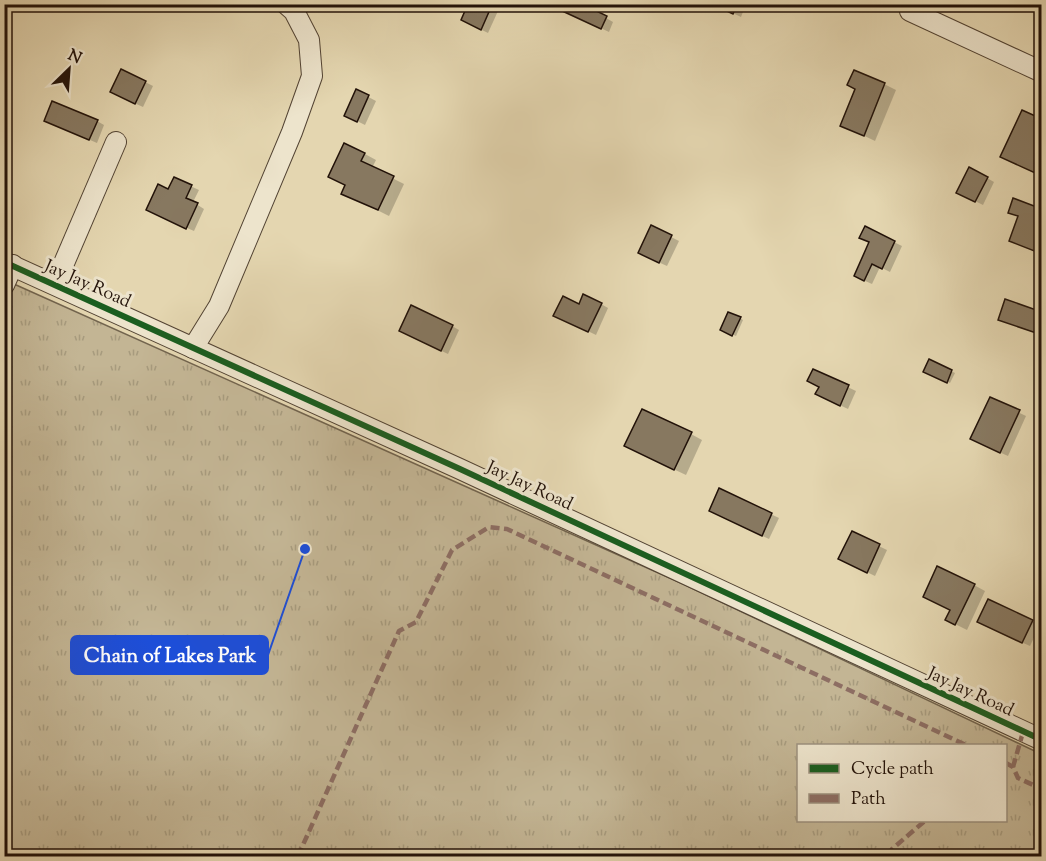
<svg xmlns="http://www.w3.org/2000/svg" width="1046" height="861" font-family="'Sorts Mill Goudy',serif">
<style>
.park{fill:url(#park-tufts);stroke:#72644e;stroke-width:1.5;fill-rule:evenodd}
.shadow{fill:#0003}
.building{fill:#877860;stroke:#221209;stroke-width:1.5}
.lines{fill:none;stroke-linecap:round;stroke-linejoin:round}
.minor-casing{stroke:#524333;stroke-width:22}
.minor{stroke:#ede4cc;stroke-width:20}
.quiet{stroke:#8d6e63;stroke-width:4.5;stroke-dasharray:9 4.5;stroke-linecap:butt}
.cycleway-casing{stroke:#ede4cc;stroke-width:10}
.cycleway{stroke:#1b5e20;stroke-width:6}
.labels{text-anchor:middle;stroke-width:6;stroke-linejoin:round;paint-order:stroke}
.street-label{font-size:18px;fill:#221209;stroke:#ede4cc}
.leader{fill:none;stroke:#1d4ed8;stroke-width:2}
.callout-dot{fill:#1d4ed8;stroke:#ede4cc;stroke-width:2}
.callout{fill:#1d4ed8;stroke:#1d4ed8;stroke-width:2}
.callout-label{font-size:20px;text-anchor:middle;font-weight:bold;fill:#fff}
</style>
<defs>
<pattern id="park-tufts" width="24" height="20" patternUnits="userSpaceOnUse" patternTransform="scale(1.5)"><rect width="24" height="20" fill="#c3b594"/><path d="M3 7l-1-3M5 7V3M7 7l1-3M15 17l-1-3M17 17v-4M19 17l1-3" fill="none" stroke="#a79b7e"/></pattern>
</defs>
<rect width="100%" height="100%" fill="#e4d6b0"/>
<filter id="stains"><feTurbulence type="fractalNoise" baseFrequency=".00333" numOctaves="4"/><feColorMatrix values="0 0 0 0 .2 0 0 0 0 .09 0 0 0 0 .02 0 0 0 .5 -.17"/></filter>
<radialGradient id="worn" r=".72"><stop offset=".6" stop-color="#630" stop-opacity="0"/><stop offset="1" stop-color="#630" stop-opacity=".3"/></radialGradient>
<path class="park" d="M5 280 683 584 1041 754V856H5ZM798 746H1006V820H798Z"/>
<g class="shadow">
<polygon points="470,4 487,4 498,11 488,33 470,24"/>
<polygon points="714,4 746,4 741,17"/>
<polygon points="567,12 606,18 613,22 609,32"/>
<polygon points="145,82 153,86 143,107 119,96"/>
<polygon points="884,84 896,90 875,141 842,125"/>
<polygon points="357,91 376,101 365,125 353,119"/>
<polygon points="46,121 97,121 104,125 97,143"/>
<polygon points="365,154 376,160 372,168 404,184 389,216 343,193"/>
<polygon points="987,178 994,182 983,205 965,196"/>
<polygon points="175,179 199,190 193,202 204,209 194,231 155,214"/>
<polygon points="1042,211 1042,255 1011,241 1020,218 1010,212"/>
<polygon points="651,227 679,241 667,266 647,257"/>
<polygon points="865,228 902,246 890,272 880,267 872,284 863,280 871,242"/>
<polygon points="601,304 608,308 596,335 563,319 579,306"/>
<polygon points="740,318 743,320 736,336 725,331"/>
<polygon points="452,326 459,330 448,354 408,335"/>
<polygon points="930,361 955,373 950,383 925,371"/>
<polygon points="814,371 856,391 848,409 825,398"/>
<polygon points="991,399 1026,416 1008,456 979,443"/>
<polygon points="691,434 702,440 686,475 637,452"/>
<polygon points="720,490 779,518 769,539 718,515"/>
<polygon points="852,533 887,550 875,576 848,563"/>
<polygon points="974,585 985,591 967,630 947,620"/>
<polygon points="1032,621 1040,625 1030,646 986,626"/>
</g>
<g class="building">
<polygon points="468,4 492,5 481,30 461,20"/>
<polygon points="560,4 582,4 607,16 601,29 558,9"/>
<polygon points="712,4 737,4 733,14"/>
<polygon points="121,69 146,81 135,104 110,92"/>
<polygon points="854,70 885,83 864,136 840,126 855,89 847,85"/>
<polygon points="356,89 369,95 357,122 344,116"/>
<polygon points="52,101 98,120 89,140 44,121"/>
<polygon points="1022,110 1042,119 1042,140 1039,145 1042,147 1042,176 1000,157"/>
<polygon points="344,143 365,153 361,161 394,176 378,210 341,194 345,185 328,177"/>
<polygon points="969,167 988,177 975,202 956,193"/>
<polygon points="174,177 192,185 186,198 198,203 186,229 146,210 158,184 168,189"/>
<polygon points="1013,198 1042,209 1042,254 1009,241 1018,216 1008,213"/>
<polygon points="651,225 672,235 659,263 638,253"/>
<polygon points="865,226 895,241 882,269 872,264 864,281 854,276 869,242 859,238"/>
<polygon points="583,294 602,303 588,332 553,316 563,296 579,304"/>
<polygon points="1005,299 1042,312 1042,335 998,320"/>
<polygon points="411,305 453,325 441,351 399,331"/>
<polygon points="728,312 741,317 732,336 720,330"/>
<polygon points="929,359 952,370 947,383 923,372"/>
<polygon points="813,369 849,385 840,406 815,394 819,387 807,381"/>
<polygon points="990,397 1020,410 1000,453 970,439"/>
<polygon points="642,409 692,432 674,470 624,446"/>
<polygon points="719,488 772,513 762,536 709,511"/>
<polygon points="852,531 880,544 867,573 838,559"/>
<polygon points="937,566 975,584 955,625 945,620 950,610 923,597"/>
<polygon points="988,599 1033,620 1022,643 977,622"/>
</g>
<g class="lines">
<defs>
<g id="minor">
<polyline points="910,11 1042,72"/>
<polyline points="4,262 460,469 1042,740"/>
<polyline points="55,284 116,142"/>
<polyline points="4,285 13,265"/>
<polyline points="193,348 219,306 292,132 312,76 309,40 294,11 286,4"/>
</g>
</defs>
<use href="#minor" class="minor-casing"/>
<use href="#minor" class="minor"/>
<g class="quiet">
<polyline points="1006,763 1013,767 1018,778 1042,789"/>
<polyline points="1013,767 1023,732"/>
<polyline points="298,856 399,631 416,622 452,550 489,527 507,529 968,746"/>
<polyline points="889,856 892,849 926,820"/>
</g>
<defs>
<polyline id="cycleway" points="4,262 460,469 1042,740"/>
</defs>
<use href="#cycleway" class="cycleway-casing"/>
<use href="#cycleway" class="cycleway"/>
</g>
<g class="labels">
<g class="street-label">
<text transform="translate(88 283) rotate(24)" y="6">Jay Jay Road</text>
<text transform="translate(530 485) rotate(25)" y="6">Jay Jay Road</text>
<text transform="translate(971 691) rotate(25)" y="6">Jay Jay Road</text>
</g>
</g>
<path class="leader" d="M305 549L268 655"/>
<circle class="callout-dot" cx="305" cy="549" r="6"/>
<rect class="callout" x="71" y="636" width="197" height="38" rx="6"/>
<g class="callout-label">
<text x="170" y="662">Chain of Lakes Park</text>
</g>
<rect width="1046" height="861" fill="none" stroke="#e4d6b0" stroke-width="24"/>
<rect x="6" y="6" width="1034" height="849" fill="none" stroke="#221209" stroke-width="3"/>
<rect x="12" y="12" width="1022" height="837" fill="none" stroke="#221209" stroke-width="1.5"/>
<rect x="797" y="744" width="210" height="78" fill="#ede4cc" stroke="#9c907e" stroke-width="1.5"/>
<rect x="809" y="764" width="30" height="9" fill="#1b5e20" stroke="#9c907e" stroke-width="1.5"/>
<text x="851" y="774" font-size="18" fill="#221209">Cycle path</text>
<rect x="809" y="794" width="30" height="9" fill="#8d6e63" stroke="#9c907e" stroke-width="1.5"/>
<text x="851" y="804" font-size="18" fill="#221209">Path</text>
<g transform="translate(69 69) rotate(25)" stroke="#ede4cc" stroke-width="4.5" paint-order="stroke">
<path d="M0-4.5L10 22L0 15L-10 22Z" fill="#221209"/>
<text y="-9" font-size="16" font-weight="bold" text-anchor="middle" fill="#221209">N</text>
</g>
<rect width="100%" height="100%" filter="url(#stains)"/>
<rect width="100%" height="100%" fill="url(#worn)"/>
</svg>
